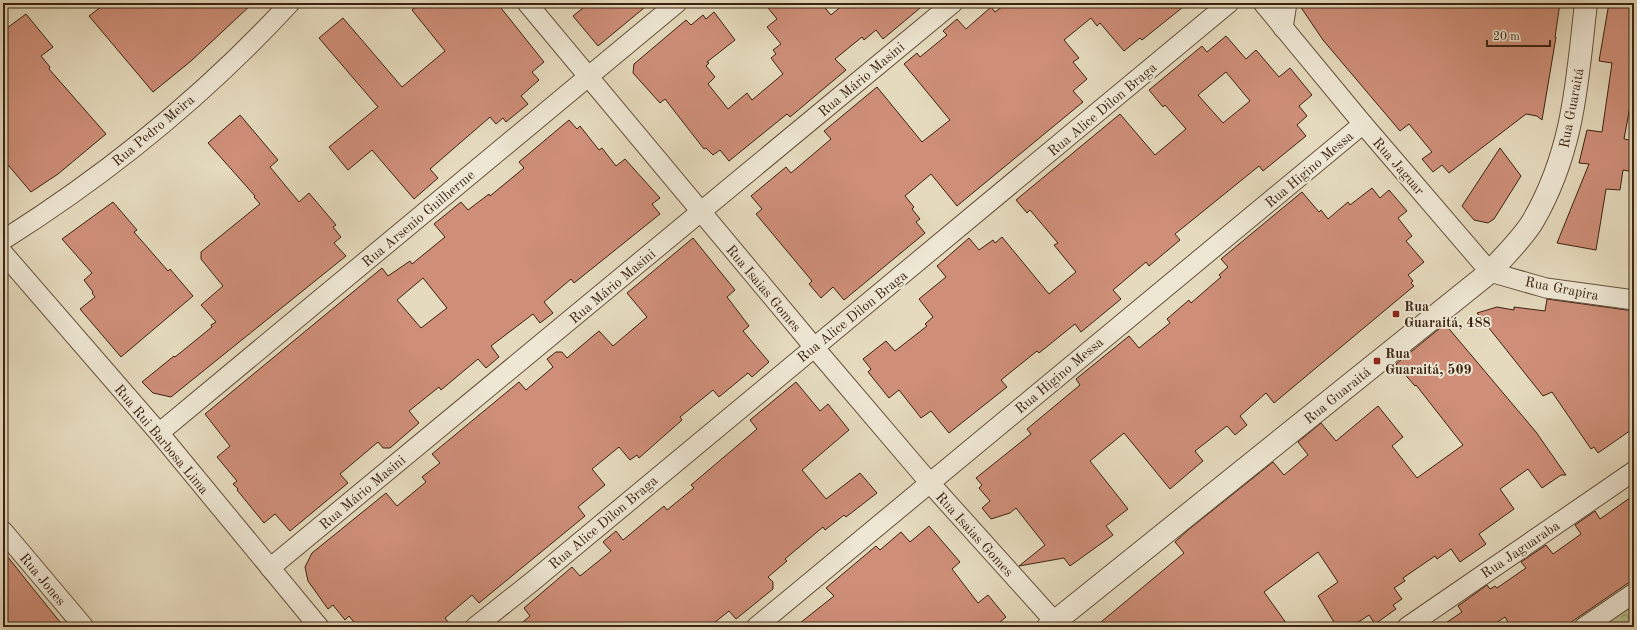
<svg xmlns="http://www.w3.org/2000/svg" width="1637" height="630" font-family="'Old Standard TT',serif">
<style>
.park{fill:url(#park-crowns);stroke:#7b704e}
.building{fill:#ce8e78;stroke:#3c2310;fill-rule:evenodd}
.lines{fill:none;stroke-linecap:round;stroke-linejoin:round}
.minor-casing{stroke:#66513b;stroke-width:21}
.tertiary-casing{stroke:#66513b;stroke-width:24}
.minor{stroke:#eee7d4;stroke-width:19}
.tertiary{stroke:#eee7d4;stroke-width:22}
.poi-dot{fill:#8f2418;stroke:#eee7d4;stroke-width:1.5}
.labels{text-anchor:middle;stroke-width:4;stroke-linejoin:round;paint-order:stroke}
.street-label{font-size:14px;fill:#3c2310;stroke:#eee7d4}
.poi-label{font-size:14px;font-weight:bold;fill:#3c2310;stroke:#eee7d4;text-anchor:start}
</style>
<defs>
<pattern id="park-crowns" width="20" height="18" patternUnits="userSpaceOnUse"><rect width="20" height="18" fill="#babe8d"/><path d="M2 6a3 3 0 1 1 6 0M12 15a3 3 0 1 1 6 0" fill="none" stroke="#989a72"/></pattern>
</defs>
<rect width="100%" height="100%" fill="#e5dabd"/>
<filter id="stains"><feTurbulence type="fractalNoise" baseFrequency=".005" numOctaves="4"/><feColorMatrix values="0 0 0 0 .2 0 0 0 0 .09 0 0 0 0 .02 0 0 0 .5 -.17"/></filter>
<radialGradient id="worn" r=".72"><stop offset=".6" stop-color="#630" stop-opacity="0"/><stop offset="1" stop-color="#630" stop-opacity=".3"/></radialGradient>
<polygon class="park" points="1634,604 1634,627 1598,627"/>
<g class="building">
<polygon points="106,3 253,3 191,61 153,92 89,16"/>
<polygon points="421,3 497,3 544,62 532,72 539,80 521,96 528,104 506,122 503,118 496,124 490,117 430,169 438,178 414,199 372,150 348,170 329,147 378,107 319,38 343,18 402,87 445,51 412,10"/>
<polygon points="589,3 650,3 598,46 573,16"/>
<polygon points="764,3 821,3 831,15 845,3 926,3 883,39 876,30 864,40 862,37 835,59 846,70 790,117 787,114 729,161 720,150 713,155 706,148 704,149 665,99 660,103 633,73 634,64 686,20 691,25 703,15 706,19 714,12 735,40 707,62 709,63 706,66 715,77 708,84 728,109 747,93 752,100 783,74 771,58 776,54 773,50 781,44 767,27 777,19"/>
<polygon points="1007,3 1188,3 1142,40 1140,38 1124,51 1100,23 1097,26 1091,18 1064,40 1079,58 1073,62 1087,79 1073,91 1083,102 957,206 931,174 905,196 914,207 912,209 920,219 916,222 925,233 844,300 833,287 821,298 809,284 812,281 756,214 762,209 751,196 786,167 791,173 831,139 824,131 877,87 922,142 950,120 904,64 917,53 920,57 947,35 943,31 957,19 966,29 991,7 995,12"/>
<polygon points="1298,3 1560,3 1555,37 1556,37 1542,120 1537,116 1526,114 1449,173 1442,165 1433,172 1422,159 1432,152 1409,124 1400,131 1323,40"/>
<polygon points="1609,3 1634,3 1634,101 1631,101 1624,139 1634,141 1634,172 1623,170 1620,190 1606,189 1596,250 1557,243 1589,164 1579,163 1587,130 1602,132 1612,63 1599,61"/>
<polygon points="26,14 53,47 41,56 50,67 49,69 106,134 58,174 31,192 3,159 3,31"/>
<path d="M1226 36 1246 59 1256 50 1279 77 1290 68 1312 95 1299 106 1307 116 1297 125 1306 136 1263 171 1259 166 1175 234 1180 240 1149 266 1146 262 1113 290 1121 299 1081 332 1075 324 1039 353 1037 351 1001 380 1007 387 949 433 931 411 921 418 899 390 889 398 868 372 871 369 863 359 886 341 895 351 927 326 925 324 933 317 919 299 946 277 937 266 969 238 979 250 993 240 995 243 1002 237 1049 294 1076 272 1054 245 1058 243 1030 210 1027 213 1016 200 1120 114 1155 155 1186 129 1165 105 1163 107 1149 90 1202 46 1207 52ZM1226 72 1250 101 1223 123 1198 95Z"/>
<polygon points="240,115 278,160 270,167 299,202 309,193 336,225 333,227 341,237 334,243 346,256 171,397 153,393 142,382 174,356 175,357 212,327 211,325 216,322 201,305 223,286 201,259 201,252 260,204 254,197 255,196 208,143"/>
<path d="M569 120 577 129 580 126 599 150 602 148 616 166 625 159 660 198 652 204 660 214 574 283 571 279 544 302 553 313 540 323 533 314 491 346 499 357 486 368 478 359 441 390 439 387 409 411 419 423 390 448H383L378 442 340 474 348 483 290 531 275 514 264 523 237 490 238 489 233 484 237 481 217 457 230 446 205 414 382 268 388 276 410 261 412 264 445 237 434 224 461 202 468 210 489 194 490 196 524 168 519 162ZM423 278 447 308 421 328 397 300Z"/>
<polygon points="1500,148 1521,176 1494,219 1488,223 1474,220 1462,206"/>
<polygon points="1372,188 1380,198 1389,190 1407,211 1398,218 1412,236 1406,241 1424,262 1408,275 1413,281 1411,283 1414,286 1274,403 1266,393 1240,416 1247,425 1235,435 1227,426 1195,451 1203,461 1170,489 1124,433 1090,461 1128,509 1106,526 1113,535 1070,566 1064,558 1019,566 1045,545 1016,508 1010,513 991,519 982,508 990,501 979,488 982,485 976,478 1031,434 1027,429 1080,385 1076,379 1129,336 1139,348 1170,323 1167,319 1189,300 1191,303 1221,277 1219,275 1228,267 1221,259 1302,192 1319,212 1321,210 1328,219 1348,202 1350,205"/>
<polygon points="113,202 137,230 134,232 168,271 170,269 193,296 121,357 80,309 95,297 92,293 93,292 84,280 92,273 62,239"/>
<polygon points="693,238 735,290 727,297 749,326 743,331 769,362 752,377 748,373 719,397 713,390 680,417 682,420 639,458 637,455 630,460 619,447 592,469 605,485 578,507 585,516 479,603 472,595 445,618 452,627 358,627 349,616 345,620 333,605 328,609 308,581 305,567 312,553 386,493 397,506 426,482 422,477 440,463 432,454 519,382 526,390 553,367 547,359 556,352 562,352 567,358 599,331 613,346 647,317 627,293"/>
<polygon points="1547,299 1634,311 1634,428 1598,453 1594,447 1591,449 1552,392 1543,396 1477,313 1497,307 1514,310 1514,307 1545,311"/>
<polygon points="1445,324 1536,432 1566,475 1561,475 1542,488 1528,469 1500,489 1514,509 1479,534 1486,544 1460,562 1451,549 1437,559 1435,556 1403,578 1405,581 1394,588 1402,599 1393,605 1396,609 1375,624 1369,615 1351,627 1337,627 1318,596 1338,582 1318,552 1264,592 1289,627 1095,627 1184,553 1175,542 1188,530 1273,462 1284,475 1308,455 1298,442 1321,423 1336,441 1378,406 1403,437 1392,446 1417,478 1463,445 1416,385 1415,386 1396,364"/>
<polygon points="796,382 820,411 828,404 849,430 802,470 826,499 860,473 877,493 846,517 844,515 825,530 823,527 785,559 787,561 768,577 773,582 773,589 736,619 729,611 709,627 517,627 530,616 524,608 572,567 580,576 611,551 603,542 616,531 623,540 664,506 667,510 694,488 691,485 757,429 750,420"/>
<polygon points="1634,495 1634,579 1564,627 1511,627 1505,617 1490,627 1440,627 1462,612 1458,606 1487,585 1490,589 1495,586 1497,588 1526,568 1521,562 1546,545 1553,554 1581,534 1575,525 1595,511 1600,519"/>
<polygon points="929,526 960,562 952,569 978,603 988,595 1006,617 994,627 795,627 834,596 826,588 876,546 880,550 901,532 910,542"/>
<polygon points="3,551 35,591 64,627 3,627"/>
</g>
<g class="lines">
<defs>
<g id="minor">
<polyline points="527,3 814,347 929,482 1055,622"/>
<polyline points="1263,3 1363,124 1490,272 1546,288 1634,300"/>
<polyline points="1283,28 1287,3"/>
<path d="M3 240C108 174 206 94 290 3"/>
<polyline points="3,253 159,433 319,627"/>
<polyline points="159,433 677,3"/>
<polyline points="3,531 84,627"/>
<polyline points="270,568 953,3"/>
<polyline points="475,627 533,581 1229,3"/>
<polyline points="756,627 1363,124"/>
<polyline points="1407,627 1634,471"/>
<polyline points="1584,627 1634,593"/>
</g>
<path id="tertiary" d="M1048 627 1490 272C1504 256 1523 238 1533 221 1574 150 1577 82 1586 3"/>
</defs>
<use href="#minor" class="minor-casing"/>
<use href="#tertiary" class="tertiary-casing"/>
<use href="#minor" class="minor"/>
<use href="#tertiary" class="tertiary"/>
</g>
<g class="poi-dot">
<rect x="1392" y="310" width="8" height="8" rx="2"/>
<rect x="1373" y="357" width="8" height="8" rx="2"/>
</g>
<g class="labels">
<g class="street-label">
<text transform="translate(861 79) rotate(-40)" y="5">Rua Mário Masini</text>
<text transform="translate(1571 108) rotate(-79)" y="5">Rua Guaraitá</text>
<text transform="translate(1102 109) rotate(-40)" y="5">Rua Alice Dilon Braga</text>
<text transform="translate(153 130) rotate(-40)" y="5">Rua Pedro Meira</text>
<text transform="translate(1399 166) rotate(49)" y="5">Rua Jaguar</text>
<text transform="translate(1309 169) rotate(-40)" y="5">Rua Higino Messa</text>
<text transform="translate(418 218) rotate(-40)" y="5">Rua Arsenio Guilherme</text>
<text transform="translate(612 286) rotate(-40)" y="5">Rua Mário Masini</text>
<text transform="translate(764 288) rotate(50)" y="5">Rua Isaias Gomes</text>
<text transform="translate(1562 288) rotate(11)" y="5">Rua Grapira</text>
<text transform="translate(852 316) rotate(-39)" y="5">Rua Alice Dilon Braga</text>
<text transform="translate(1059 375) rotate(-40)" y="5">Rua Higino Messa</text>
<text transform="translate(1337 395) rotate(-39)" y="5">Rua Guaraitá</text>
<text transform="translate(162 439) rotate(50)" y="5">Rua Rui Barbosa Lima</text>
<text transform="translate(362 492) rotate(-40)" y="5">Rua Mário Masini</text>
<text transform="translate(603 522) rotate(-40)" y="5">Rua Alice Dilon Braga</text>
<text transform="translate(975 534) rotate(48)" y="5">Rua Isaias Gomes</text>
<text transform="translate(1520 549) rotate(-34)" y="5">Rua Jaguaraba</text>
<text transform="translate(43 579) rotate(50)" y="5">Rua Jones</text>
</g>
<g class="poi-label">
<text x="1404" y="311">Rua<tspan x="1404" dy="16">Guaraitá, 488</tspan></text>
<text x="1385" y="358">Rua<tspan x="1385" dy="16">Guaraitá, 509</tspan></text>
</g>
</g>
<rect width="1637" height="630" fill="none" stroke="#e5dabd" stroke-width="16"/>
<rect x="4" y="4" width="1629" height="622" fill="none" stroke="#3c2310" stroke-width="2"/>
<rect x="8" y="8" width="1621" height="614" fill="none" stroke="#3c2310"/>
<path d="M1487 40v6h63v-6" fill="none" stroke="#3c2310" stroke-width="2"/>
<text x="1493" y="40" font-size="12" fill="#3c2310" stroke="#eee7d4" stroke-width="3" paint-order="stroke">20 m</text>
<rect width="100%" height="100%" filter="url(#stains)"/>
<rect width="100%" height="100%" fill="url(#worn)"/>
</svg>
